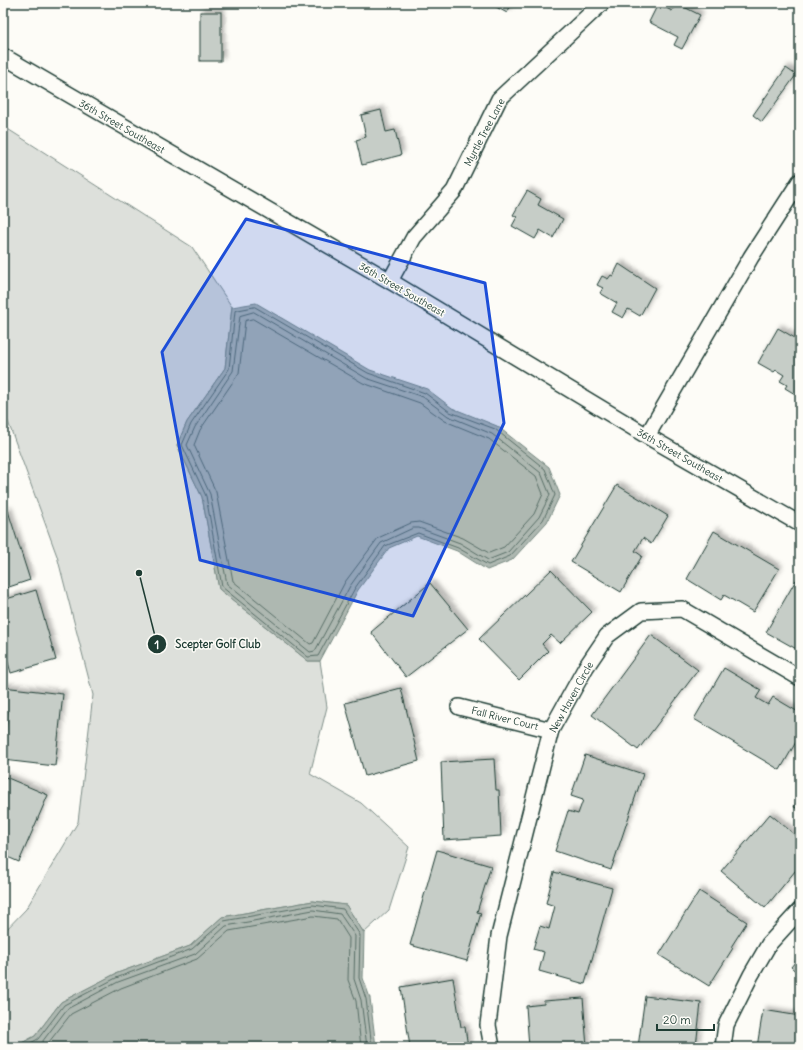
<svg xmlns="http://www.w3.org/2000/svg" width="803" height="1050" font-family="Delius,sans-serif">
<style>
.green{fill:#dde0db;stroke:#7e8e88}
.water{fill:#aeb8b1;stroke:#75877f}
.lines{fill:none;stroke-linecap:round;stroke-linejoin:round}
.shore{stroke:#586e66;stroke-width:1}
.building{fill:#c6cdc7;stroke:#1f3d34;filter:url(#shadow)}
.minor-casing{stroke:#1f3d34;stroke-width:18}
.minor{stroke:#fdfcf7;stroke-width:15}
.marked{fill:#1d4ed8;fill-opacity:0.2;stroke:#1d4ed8;stroke-width:3;stroke-linejoin:round}
.labels{text-anchor:middle;stroke-width:3;stroke-linejoin:round;paint-order:stroke}
.street-label{font-size:10px;fill:#1f3d34;stroke:#fdfcf7}
.leader{fill:none;stroke:#1f3d34;stroke-width:1.5}
.callout-dot{fill:#1f3d34;stroke:#fdfcf7;stroke-width:1.5}
.mark-label{font-size:12px;text-anchor:middle;font-weight:bold;fill:#fff}
.callout-label{font-size:11px;text-anchor:middle;font-weight:bold;fill:#1f3d34;stroke:#fdfcf7;stroke-width:3;stroke-linejoin:round;paint-order:stroke}
</style>
<defs>
<filter id="shadow"><feDropShadow dx="3.5" dy="-3.5" stdDeviation="2" flood-color="#0004"/></filter>
</defs>
<rect width="100%" height="100%" fill="#fdfcf7"/>
<filter id="ink" filterUnits="userSpaceOnUse"><feTurbulence type="fractalNoise" baseFrequency=".025" numOctaves="2"/><feDisplacementMap in="SourceGraphic" scale="8" xChannelSelector="R" yChannelSelector="G"/><feConvolveMatrix kernelMatrix="1 2 1 2 8 2 1 2 1" color-interpolation-filters="sRGB"/></filter>
<g filter="url(#ink)">
<polygon class="green" points="3,126 192,247 232,307 225,368 187,422 177,445 202,497 219,589 308,661 320,661 327,707 310,774 361,803 409,847 389,910 364,933 346,905 313,901 222,917 190,946 115,974 61,1002 35,1036 14,1047 3,1047 3,933 26,909 78,822 93,695 57,556 3,408"/>
<g class="water">
<polygon points="256,303 370,370 427,389 452,408 497,426 549,467 560,495 547,522 512,560 487,570 457,551 417,536 389,548 358,590 320,661 308,661 219,589 202,497 177,445 187,422 225,368 232,307"/>
<polygon points="313,901 346,905 364,933 363,978 370,998 376,1047 14,1047 35,1036 61,1002 115,974 190,946 222,917"/>
</g>
<g class="lines">
<g class="shore">
<polygon points="255,307 368,373 425,393 450,412 495,429 545,469 555,495 543,520 510,556 488,565 458,548 418,533 385,546 355,588 318,656 308,657 222,587 206,496 182,445 191,424 229,369 235,311"/>
<polygon points="254,312 366,378 423,397 448,416 492,434 541,473 550,495 539,517 508,552 488,560 460,543 419,528 413,528 381,543 350,586 315,651 310,652 227,584 210,494 187,445 195,427 233,371 240,316"/>
<polygon points="253,319 363,383 420,403 445,421 489,439 536,476 543,494 534,514 504,547 489,553 463,538 419,522 411,523 378,538 345,582 313,643 310,644 233,581 216,492 194,445 200,430 239,373 245,321"/>
<polyline points="23,1047 38,1039 64,1005 116,978 192,949 224,921 313,905 343,909 360,935 359,978 366,999 372,1047"/>
<polyline points="34,1047 42,1042 67,1009 118,982 195,954 226,926 313,910 340,914 355,936 354,979 361,1000 367,1047"/>
<polyline points="45,1047 71,1014 121,988 197,959 229,931 313,916 337,919 349,938 348,980 356,1001 361,1047"/>
</g>
</g>
<g class="building">
<polygon points="489,3 512,3 507,13"/>
<polygon points="676,3 700,15 682,49 674,45 678,37 649,22 658,4 672,11"/>
<rect x="200" y="12" width="21" height="49"/>
<polygon points="786,68 796,75 762,122 753,115"/>
<polygon points="381,110 386,132 395,130 401,155 362,165 356,140 366,137 361,115"/>
<polygon points="527,191 541,199 538,205 563,219 553,238 540,230 535,239 512,226 517,217 513,215"/>
<polygon points="619,264 655,288 640,316 628,309 623,318 612,312 617,303 600,293 603,288 597,285 602,276 608,279 611,275 613,276"/>
<polygon points="778,328 800,341 800,397 785,388 787,385 780,381 784,375 776,370 774,372 758,363"/>
<polygon points="617,485 668,516 651,544 643,538 635,551 642,556 621,592 571,562"/>
<polygon points="8,511 30,580 3,589 3,512"/>
<polygon points="714,531 779,569 753,612 724,595 721,600 687,579"/>
<polygon points="551,570 592,612 560,643 551,635 542,644 548,651 519,680 479,639"/>
<polygon points="796,580 800,582 800,651 766,632"/>
<polygon points="430,583 468,629 406,677 371,632"/>
<polygon points="36,590 56,660 11,673 7,659 3,660 3,600"/>
<polygon points="651,635 698,670 638,750 592,715"/>
<polygon points="724,668 761,690 756,698 768,705 773,697 800,713 800,735 780,770 694,719"/>
<polygon points="3,687 63,694 55,766 3,760 8,711 3,711"/>
<polygon points="401,688 419,761 365,776 345,703"/>
<polygon points="585,755 643,774 611,870 555,851 568,811 578,814 583,800 571,796"/>
<polygon points="494,759 496,790 499,790 501,836 444,840 441,762"/>
<polygon points="3,776 48,795 19,862 3,855"/>
<polygon points="800,797 800,810 794,807"/>
<polygon points="770,814 800,839 800,865 765,908 721,871"/>
<polygon points="437,850 491,866 477,912 481,913 467,961 410,945"/>
<polygon points="554,872 612,888 585,984 539,971 544,952 533,949 540,926 549,929 555,906 546,903"/>
<polygon points="699,891 747,922 731,947 733,948 709,986 659,955"/>
<polygon points="800,956 800,975 791,967"/>
<polygon points="453,978 461,1027 465,1027 468,1047 410,1047 401,987"/>
<polygon points="645,996 701,1003 696,1046 638,1047"/>
<polygon points="583,998 587,1047 529,1047 526,1006 544,1004 544,1001"/>
<polygon points="763,1010 800,1016 800,1047 757,1047"/>
</g>
<g class="lines">
<defs>
<g id="minor">
<polyline points="3,56 390,281 647,436 800,524"/>
<polyline points="390,281 414,237 454,191 499,99 602,3"/>
<polyline points="647,436 751,257 800,181"/>
<polyline points="459,707 551,730"/>
<polyline points="492,1047 488,1025 499,936 551,730 586,667 607,636 641,611 682,609 800,678"/>
<polyline points="723,1047 726,1025 751,975 769,944 800,910"/>
</g>
</defs>
<use href="#minor" class="minor-casing"/>
<use href="#minor" class="minor"/>
</g>
</g>
<path class="marked" d="M246 219 485 283 504 423 413 616 200 560 162 352Z"/>
<g class="labels">
<g class="street-label">
<text transform="translate(122 126) rotate(30)" y="4">36th Street Southeast</text>
<text transform="translate(484 132) rotate(-62)" y="4">Myrtle Tree Lane</text>
<text transform="translate(402 289) rotate(30)" y="4">36th Street Southeast</text>
<text transform="translate(680 455) rotate(30)" y="4">36th Street Southeast</text>
<text transform="translate(571 697) rotate(-61)" y="4">New Haven Circle</text>
<text transform="translate(505 718) rotate(14)" y="4">Fall River Court</text>
</g>
</g>
<path class="leader" d="M139 573L157 644"/>
<g class="callout-dot">
<circle cx="139" cy="573" r="4"/>
<circle cx="157" cy="644" r="10"/>
</g>
<g class="mark-label">
<text x="157" y="649">1</text>
</g>
<g class="callout-label">
<text x="218" y="648">Scepter Golf Club</text>
</g>
<rect width="803" height="1050" fill="none" stroke="#fdfcf7" stroke-width="16"/>
<rect x="8" y="8" width="787" height="1034" fill="none" stroke="#1f3d34" stroke-width="1.5" filter="url(#ink)"/>
<path d="M657 1024v6h57v-6" fill="none" stroke="#1f3d34" stroke-width="2"/>
<text x="663" y="1024" font-size="12" fill="#1f3d34" stroke="#fdfcf7" stroke-width="3" paint-order="stroke">20 m</text>
</svg>
